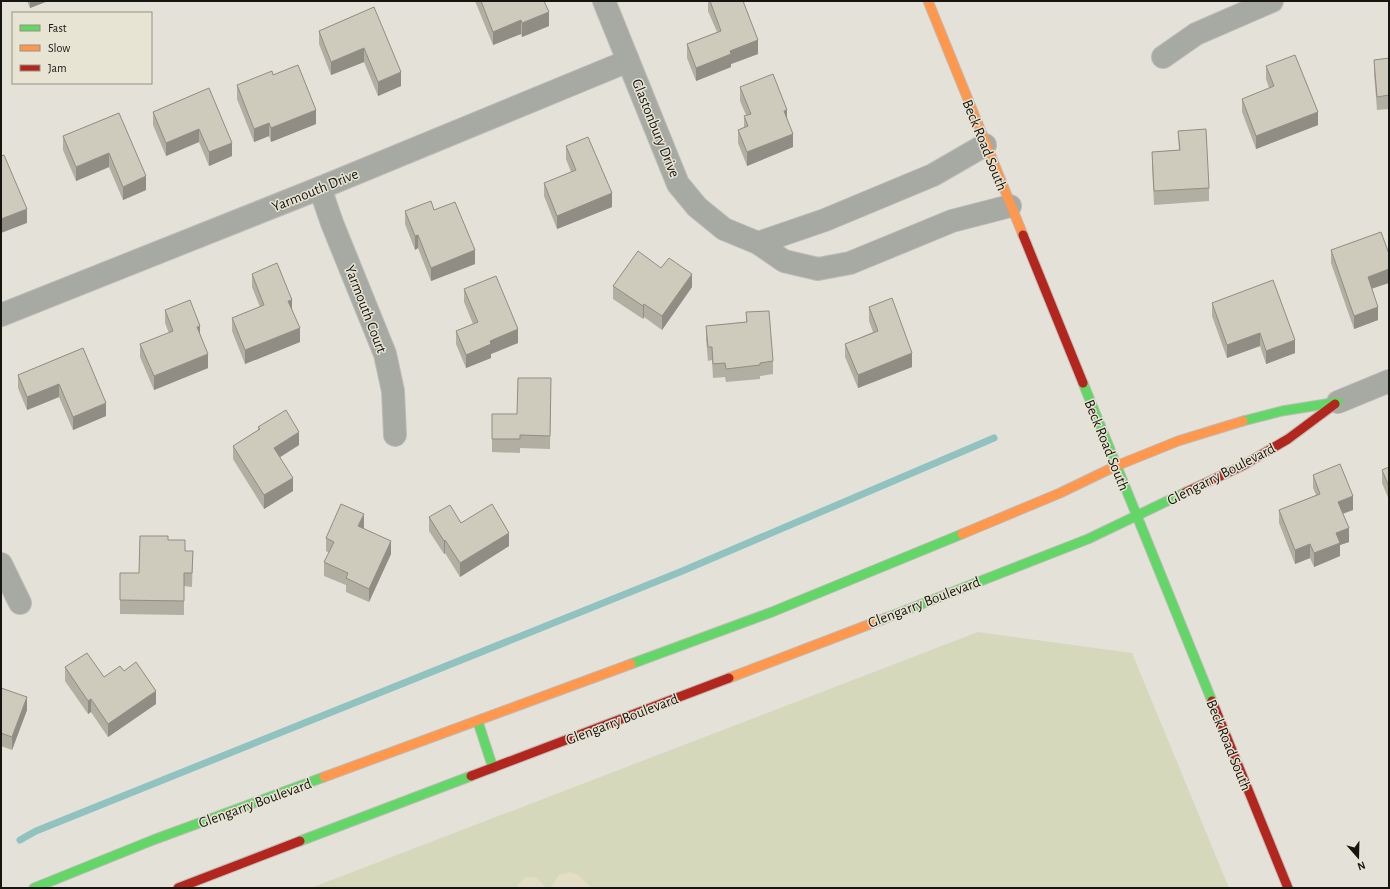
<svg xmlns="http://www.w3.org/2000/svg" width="1390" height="889" font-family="'Alegreya Sans',sans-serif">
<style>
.green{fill:#d5d8ba}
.sand{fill:#e4dec6}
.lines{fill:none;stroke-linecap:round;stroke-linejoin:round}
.stream{stroke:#90c2bf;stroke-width:7}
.street-casing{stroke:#bebbb6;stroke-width:24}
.fast-casing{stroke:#bebbb6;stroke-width:11}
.slow-casing{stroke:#bebbb6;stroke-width:11}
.jam-casing{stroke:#bebbb6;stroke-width:11}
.street{stroke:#a6aaa3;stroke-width:22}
.fast{stroke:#63d668;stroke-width:9}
.slow{stroke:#ff974d;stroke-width:9}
.jam{stroke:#b3261e;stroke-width:9}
.wall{fill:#b1aea2}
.shaded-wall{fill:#908d84}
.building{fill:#cecabc;stroke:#908d84}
.labels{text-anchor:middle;stroke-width:3;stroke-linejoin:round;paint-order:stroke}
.street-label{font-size:15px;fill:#171510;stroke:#e8e4d4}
</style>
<rect width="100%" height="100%" fill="#e4e1d9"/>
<polygon class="green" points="978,632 1132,653 1229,888 311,888"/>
<g class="sand">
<polygon points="570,872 578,875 592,888 550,888 559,875"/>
<polygon points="526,877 537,878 546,888 517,888 518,884"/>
</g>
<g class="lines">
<polyline class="stream" points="20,840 36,831 680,572 994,438"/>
<defs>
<g id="street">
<polyline points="604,1 678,184 697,207 724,229 758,243 784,261 818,269 850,263 952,221 1010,206"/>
<polyline points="1163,57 1196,34 1272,1"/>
<polyline points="320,188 332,223 385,354 393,391 395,435"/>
<polyline points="758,243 825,220 933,175 985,145"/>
<polyline points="1,315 320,188 628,61"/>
<polyline points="1338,402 1389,381"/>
<polyline points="1,564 20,603"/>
</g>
<g id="fast">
<polyline points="1083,383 1212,701"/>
<polyline points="1243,421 1282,411 1338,402"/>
<polyline points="886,618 1088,539 1186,492"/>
<polyline points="631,664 772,612 962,534"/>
<polyline points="478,722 493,768"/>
<polyline points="300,841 471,776"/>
<polyline points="34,888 153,840 324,777"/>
</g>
<g id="slow">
<polyline points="928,1 1023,235"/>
<polyline points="962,534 1060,493 1116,466 1178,441 1243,421"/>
<polyline points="729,678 886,618"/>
<polyline points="324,777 631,664"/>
</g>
<g id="jam">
<polyline points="1023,235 1083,383"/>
<polyline points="1186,492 1242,466 1288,439 1335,404"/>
<polyline points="1212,701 1288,888"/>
<polyline points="471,776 729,678"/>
<polyline points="178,888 300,841"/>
</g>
</defs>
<use href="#street" class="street-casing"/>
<use href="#fast" class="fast-casing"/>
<use href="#slow" class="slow-casing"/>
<use href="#jam" class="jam-casing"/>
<use href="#street" class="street"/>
<use href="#fast" class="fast"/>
<use href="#slow" class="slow"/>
<use href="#jam" class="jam"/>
</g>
<g class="wall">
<polygon points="27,1 48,1 30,8"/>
<polygon points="475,1 544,1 549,26 522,37 521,34 493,45"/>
<polygon points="708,1 743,1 758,54 731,64 731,67 696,81 687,58 687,44 717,32 708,11"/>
<polygon points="374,7 401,86 378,96 364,62 331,75 319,44 319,31"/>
<polygon points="1389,58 1389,109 1377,110 1374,73 1374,60"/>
<polygon points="1266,66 1318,125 1256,149 1242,112 1242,99 1269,88 1266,79"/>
<polygon points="273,75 316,124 271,142 269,136 254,142 237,99 237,85"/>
<polygon points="740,87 787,120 793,147 747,166 738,143 738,130 744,127 744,116 746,115 740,101"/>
<polygon points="209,88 232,156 209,166 199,142 166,156 153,125 153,112"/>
<polygon points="119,113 146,190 123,200 109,167 76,181 63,150 63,136"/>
<polygon points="1178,131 1209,188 1209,201 1154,205 1152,165 1152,152 1179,150"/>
<polygon points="566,146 612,207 557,229 544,196 544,183 571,172 566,159"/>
<polygon points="434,210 475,264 431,281 418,248 415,250 405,224 405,211"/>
<polygon points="1331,250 1372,289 1378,320 1354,329 1331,263"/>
<polygon points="661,268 692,287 662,330 644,317 643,319 613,299 613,286"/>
<polygon points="252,274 292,309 300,342 245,364 232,331 232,318 260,307 252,287"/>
<polygon points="464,289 518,343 491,354 491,358 466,368 456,344 456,331 473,324 464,302"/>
<polygon points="1212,303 1295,353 1266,364 1260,346 1227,358 1212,316"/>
<polygon points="869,307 912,367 858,388 845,357 845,344 873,332 869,321"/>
<polygon points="165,310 200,335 208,368 154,390 140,357 140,344 169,333 165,323"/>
<polygon points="746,312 773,361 773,374 760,376 760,379 726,382 725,377 713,378 712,360 708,361 706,339 706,326 746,322"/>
<polygon points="83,348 106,416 73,430 59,397 27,410 18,388 18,375"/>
<polygon points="551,378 550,449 520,448 520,453 492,452 492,414 517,414"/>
<polygon points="258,427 299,445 280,457 293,491 264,509 233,459 233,446 258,430"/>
<polygon points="1389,467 1389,500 1382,483 1382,470"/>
<polygon points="1313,475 1353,510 1343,514 1349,542 1340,545 1340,556 1314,567 1310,558 1295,564 1279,523 1279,510 1316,495 1313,488"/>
<polygon points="429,517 461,523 509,546 460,577 445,553 444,554 429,531"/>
<polygon points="364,527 364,528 391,554 369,602 346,592 346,585 324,576 324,562 329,553 326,551 326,538"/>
<polygon points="168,540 185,551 193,551 192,587 184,586 184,615 120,614 120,573 139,573"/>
<polygon points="65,667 104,677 124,671 156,704 108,737 91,712 88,714 65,681"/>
<polygon points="1,688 27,710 12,750 1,746"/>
</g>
<g class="shaded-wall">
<polygon points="30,1 48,1 30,8"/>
<polygon points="549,12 549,26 522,37 522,23"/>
<polygon points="521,20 521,34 493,45 493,32"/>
<polygon points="758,40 758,54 731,64 731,67 696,81 696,68 730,51"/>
<polygon points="364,48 364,62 331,75 331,62"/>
<polygon points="401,72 401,86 378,96 378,82"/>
<polygon points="316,110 316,124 271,142 271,128"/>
<polygon points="787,110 787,123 784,111"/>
<polygon points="1318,112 1318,125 1256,149 1256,136"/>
<polygon points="269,123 269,136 254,142 254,129"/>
<polygon points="199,129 199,142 166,156 166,143"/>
<polygon points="793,134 793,147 747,166 747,152"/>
<polygon points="232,143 232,156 209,166 209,152"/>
<polygon points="109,153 109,167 76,181 76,167"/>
<polygon points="146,176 146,190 123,200 123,187"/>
<polygon points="612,193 612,207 557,229 557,216"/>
<polygon points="27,209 27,223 1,233 1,219"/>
<polygon points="418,235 418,248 415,250 415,236"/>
<polygon points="475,250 475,264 431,281 431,268"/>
<polygon points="1389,269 1389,283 1368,290 1368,277"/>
<polygon points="692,274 692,287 662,330 662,316"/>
<polygon points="292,300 292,313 288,301"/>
<polygon points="644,304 644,317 643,319 643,306"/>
<polygon points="1378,307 1378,320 1354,329 1354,316"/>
<polygon points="200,326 200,339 197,327"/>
<polygon points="300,328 300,342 245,364 245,350"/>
<polygon points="518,329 518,343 491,354 491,358 466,368 466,355 490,341"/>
<polygon points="1260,333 1260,346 1227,358 1227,345"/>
<polygon points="1295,340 1295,353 1266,364 1266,351"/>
<polygon points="912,353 912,367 858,388 858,375"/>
<polygon points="208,354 208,368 154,390 154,376"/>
<polygon points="59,384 59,397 27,410 27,397"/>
<polygon points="106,403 106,416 73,430 73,417"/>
<polygon points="299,432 299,445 274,461 274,448"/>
<polygon points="293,478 293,491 264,509 264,495"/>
<polygon points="1353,496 1353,510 1338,515 1338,502"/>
<polygon points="364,514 364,527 358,539 358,526"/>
<polygon points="1349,528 1349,542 1340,545 1340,556 1314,567 1314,553 1336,533"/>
<polygon points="509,533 509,546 460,577 460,563"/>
<polygon points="445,540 445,553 444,554 444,541"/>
<polygon points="391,541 391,554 369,602 369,589"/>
<polygon points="1310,544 1310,558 1295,564 1295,550"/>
<polygon points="156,691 156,704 108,737 108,724"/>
<polygon points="27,697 27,710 12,750 12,737"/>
<polygon points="91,699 91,712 88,714 88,701"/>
</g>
<g class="building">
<polygon points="481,1 544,1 549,12 522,23 521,20 493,32"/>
<polygon points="710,1 743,1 758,40 730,51 731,54 696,68 687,44 721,31"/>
<polygon points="374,7 401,72 378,82 364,48 331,62 319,31"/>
<polygon points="1295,55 1318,112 1256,136 1242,99 1274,86 1266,66"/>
<polygon points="1389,58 1389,95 1377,97 1374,60"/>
<polygon points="298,65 316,110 271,128 269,123 254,129 237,85 272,71 273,75"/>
<polygon points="773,74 787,110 784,111 793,134 747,152 738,130 748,126 744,116 751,114 740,87"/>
<polygon points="209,88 232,143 209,152 199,129 166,143 153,112"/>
<polygon points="119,113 146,176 123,187 109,153 76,167 63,136"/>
<polygon points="1206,129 1209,188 1154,191 1152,152 1180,150 1178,131"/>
<polygon points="588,137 612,193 557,216 544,183 576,170 566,146"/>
<polygon points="4,155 27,209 1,219 1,156"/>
<polygon points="431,201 434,210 455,202 475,250 431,268 418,235 415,236 405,211"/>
<polygon points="1381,232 1389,254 1389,269 1368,277 1378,307 1354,316 1331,250"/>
<polygon points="638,251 661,268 669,258 692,274 662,316 644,304 643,306 613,286"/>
<polygon points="277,263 292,300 288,301 300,328 245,350 232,318 264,305 252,274"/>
<polygon points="496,276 518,329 490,341 491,344 466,355 456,331 478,322 464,289"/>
<polygon points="1273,280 1295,340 1266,351 1260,333 1227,345 1212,303"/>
<polygon points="892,298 912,353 858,375 845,344 878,331 869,307"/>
<polygon points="190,300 200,326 197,327 208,354 154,376 140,344 173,331 165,310"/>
<polygon points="769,311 773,361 760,363 760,365 726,369 725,363 713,364 712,347 708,347 706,326 747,322 746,312"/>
<polygon points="83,348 106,403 73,417 59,384 27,397 18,375"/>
<polygon points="518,378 551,378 550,436 520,435 520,439 492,439 492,414 517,414"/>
<polygon points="286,410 299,432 274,448 293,478 264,495 233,446 260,429 258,427"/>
<polygon points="1340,464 1353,496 1338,502 1349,528 1336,533 1340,543 1314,553 1310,544 1295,550 1279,510 1320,494 1313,475"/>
<polygon points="1389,467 1389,487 1382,470"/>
<polygon points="341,504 364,514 358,526 391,541 369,589 346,578 348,573 324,562 334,542 326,538"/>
<polygon points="492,504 509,533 460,563 445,540 444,541 429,517 450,505 461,523"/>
<polygon points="140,536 168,536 168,540 185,540 185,551 193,551 192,573 184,573 184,601 120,600 120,573 139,573"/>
<polygon points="87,653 104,677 120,666 124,671 136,662 156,691 108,724 91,699 88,701 65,667"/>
<polygon points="1,688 27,697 12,737 1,733"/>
</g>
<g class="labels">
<g class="street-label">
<text transform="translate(656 128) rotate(68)" y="5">Glastonbury Drive</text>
<text transform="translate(985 145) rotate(68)" y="5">Beck Road South</text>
<text transform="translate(315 190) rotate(-22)" y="5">Yarmouth Drive</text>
<text transform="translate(366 309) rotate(69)" y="5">Yarmouth Court</text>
<text transform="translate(1107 445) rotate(68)" y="5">Beck Road South</text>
<text transform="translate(1221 474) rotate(-27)" y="5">Glengarry Boulevard</text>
<text transform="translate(924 602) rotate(-21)" y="5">Glengarry Boulevard</text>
<text transform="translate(622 719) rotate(-21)" y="5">Glengarry Boulevard</text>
<text transform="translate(1229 745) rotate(68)" y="5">Beck Road South</text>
<text transform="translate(255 803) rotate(-20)" y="5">Glengarry Boulevard</text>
</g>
</g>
<rect width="1390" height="889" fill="none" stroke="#171510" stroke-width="4"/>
<rect x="12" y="12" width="140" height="72" fill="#e8e4d4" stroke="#949186"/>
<rect x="20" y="25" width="20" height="6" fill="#63d668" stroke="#949186"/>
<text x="48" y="32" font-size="12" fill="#171510">Fast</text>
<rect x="20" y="45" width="20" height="6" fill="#ff974d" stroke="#949186"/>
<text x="48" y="52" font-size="12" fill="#171510">Slow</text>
<rect x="20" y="65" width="20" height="6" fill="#b3261e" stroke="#949186"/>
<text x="48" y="72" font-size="12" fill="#171510">Jam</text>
<g transform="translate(1358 857) rotate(160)" stroke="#e8e4d4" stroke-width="3" paint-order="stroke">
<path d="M0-3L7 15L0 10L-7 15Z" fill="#171510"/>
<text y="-6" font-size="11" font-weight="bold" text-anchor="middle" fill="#171510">N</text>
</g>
</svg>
